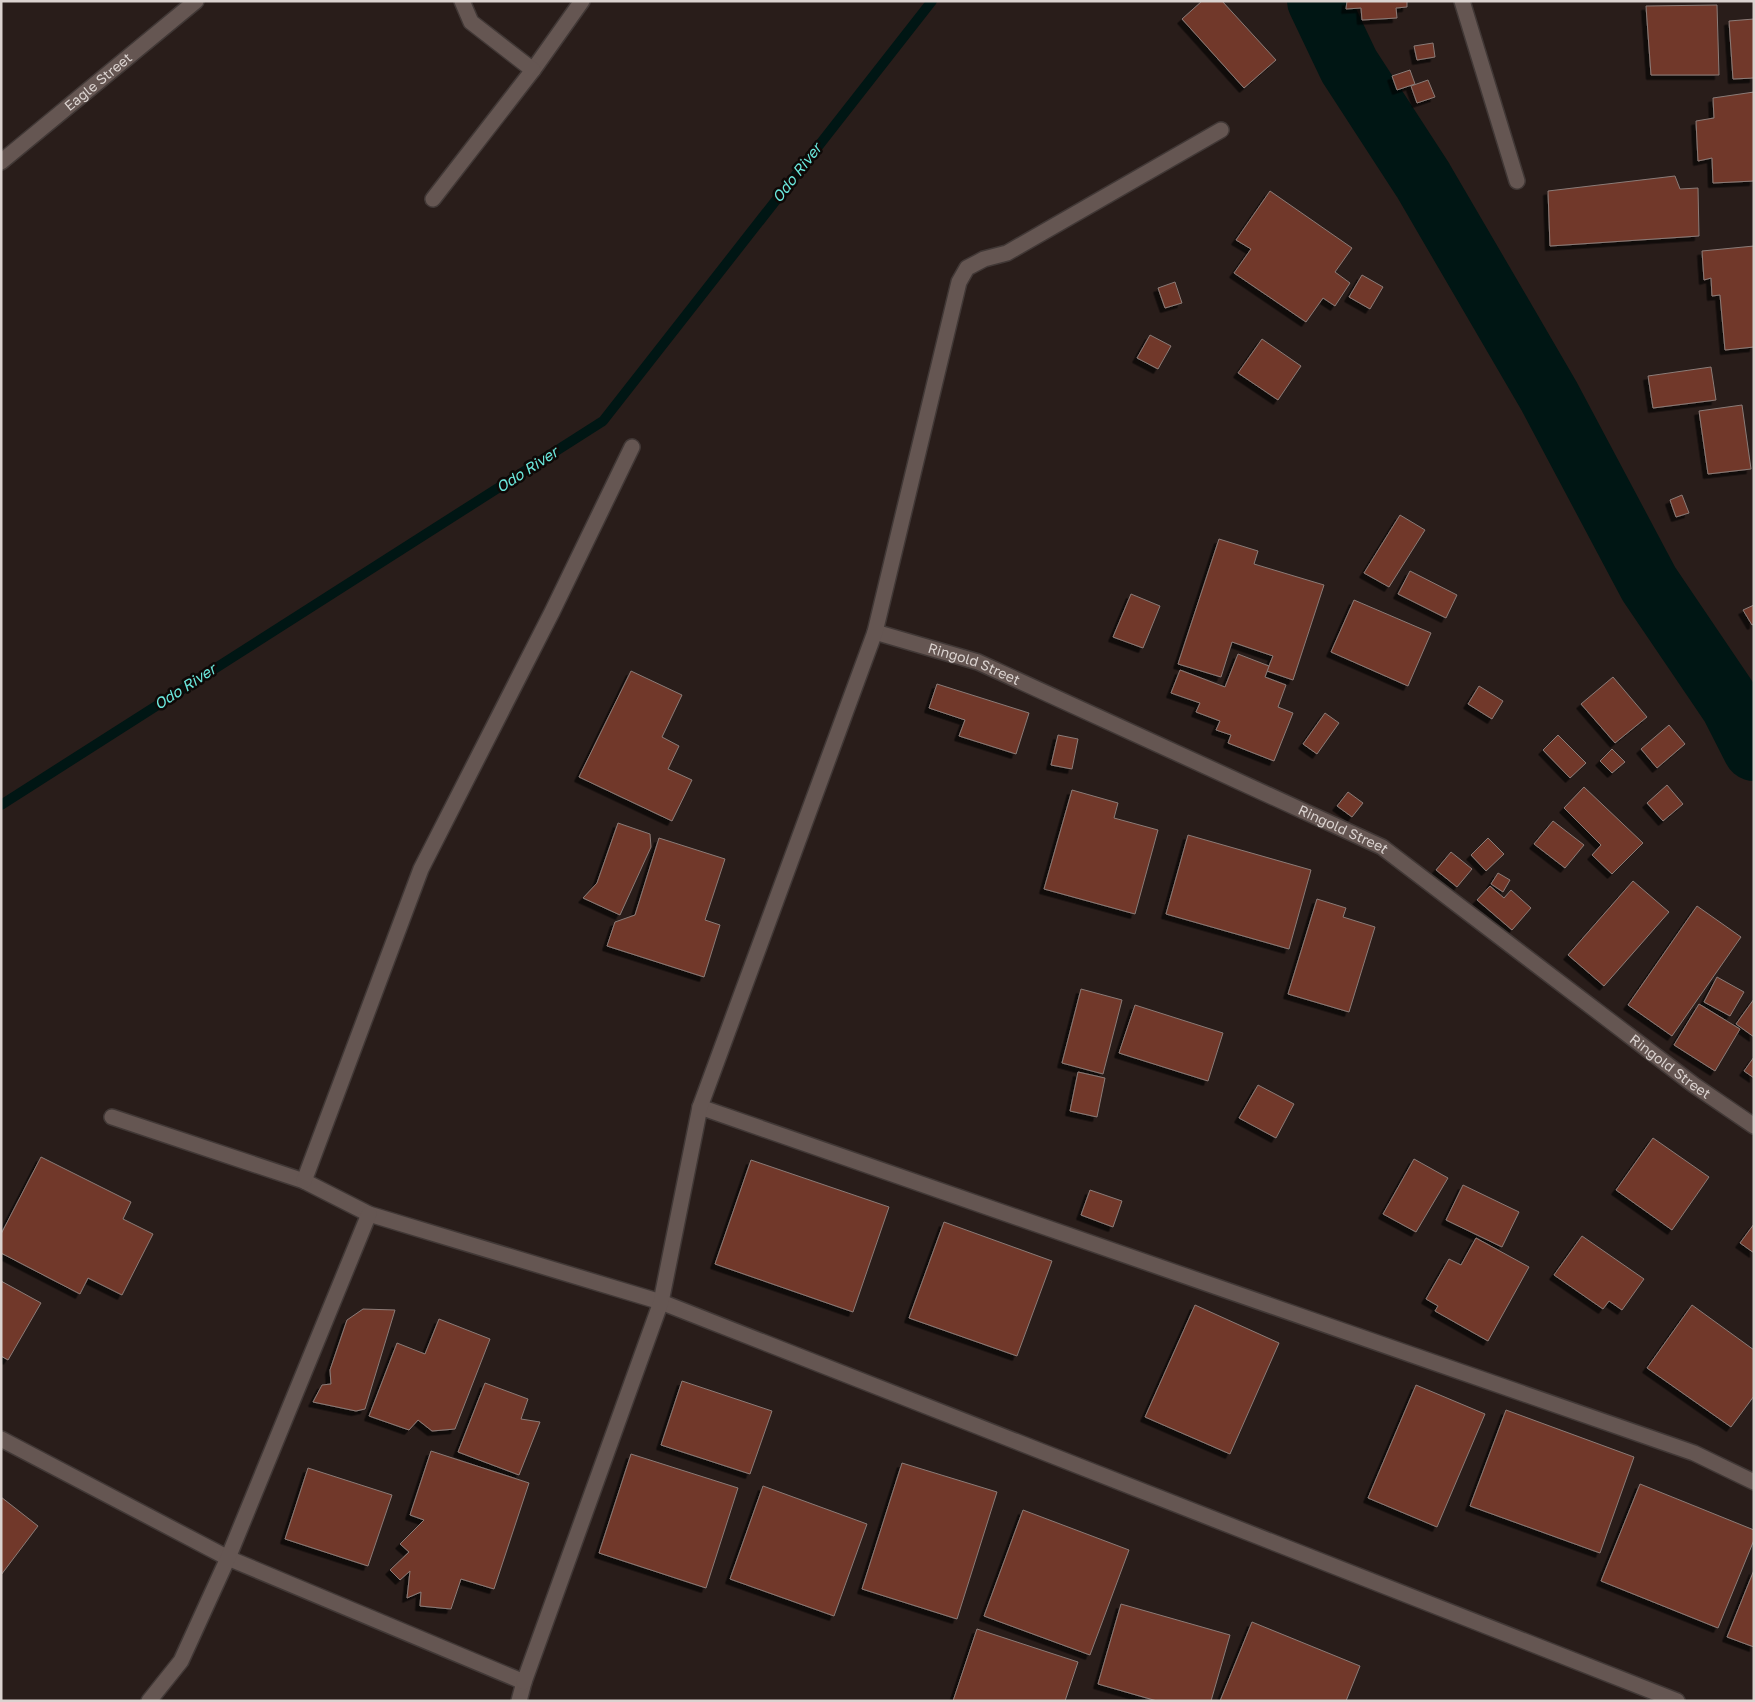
<svg xmlns="http://www.w3.org/2000/svg" width="1755" height="1702" font-family="'Golos Text',sans-serif">
<style>
.lines{fill:none;stroke-linecap:round;stroke-linejoin:round}
.stream{stroke:#001614;stroke-width:10}
.river{stroke:#001614;stroke-width:62}
.building{fill:#71392a;stroke:#8b7b77;filter:url(#shadow)}
.minor-casing{stroke:#413836;stroke-width:18}
.minor{stroke:#655652;stroke-width:15}
.labels{text-anchor:middle;stroke-width:5;stroke-linejoin:round;paint-order:stroke}
.street-label{font-size:14px;fill:#dbd3d0;stroke:#0e0907}
.water-label{font-size:15px;font-style:italic;fill:#6be8dd;stroke:#0e0907}
</style>
<defs>
<filter id="shadow"><feDropShadow dx="-4.5" dy="4.5" stdDeviation="0" flood-color="#0009"/></filter>
</defs>
<rect width="100%" height="100%" fill="#291d1a"/>
<g class="lines">
<polyline class="stream" points="1,805 603,421 932,1"/>
<polyline class="river" points="1318,1 1349,66 1423,180 1549,396 1649,584 1731,705 1754,750"/>
</g>
<g class="building">
<polygon points="1202,1 1222,1 1276,60 1244,88 1182,19"/>
<polygon points="1347,1 1407,1 1407,7 1396,8 1397,18 1362,20 1361,8 1346,9"/>
<polygon points="1717,5 1719,75 1651,75 1646,6"/>
<polygon points="1754,19 1754,78 1733,79 1729,21"/>
<polygon points="1433,43 1435,57 1417,60 1414,46"/>
<polygon points="1410,70 1415,84 1397,90 1392,76"/>
<polygon points="1428,80 1435,97 1417,103 1411,86"/>
<polygon points="1754,92 1754,181 1713,183 1712,158 1698,161 1696,121 1714,118 1713,98"/>
<polygon points="1675,176 1680,189 1698,188 1699,236 1550,246 1548,191"/>
<polygon points="1270,191 1352,248 1335,272 1350,283 1335,306 1323,298 1306,322 1234,273 1251,249 1236,240"/>
<polygon points="1754,246 1754,347 1725,350 1720,295 1712,296 1711,278 1704,280 1702,251"/>
<polygon points="1362,275 1383,287 1370,309 1349,297"/>
<polygon points="1175,282 1182,303 1165,308 1158,288"/>
<polygon points="1150,335 1171,346 1158,369 1137,358"/>
<polygon points="1262,339 1301,366 1278,400 1238,373"/>
<polygon points="1711,367 1716,400 1653,408 1648,376"/>
<polygon points="1742,405 1751,469 1708,474 1699,411"/>
<polygon points="1682,495 1689,513 1676,517 1670,500"/>
<polygon points="1400,515 1425,530 1389,587 1364,573"/>
<polygon points="1219,539 1258,551 1254,564 1324,585 1293,680 1267,671 1273,656 1232,642 1221,677 1178,664"/>
<polygon points="1410,571 1457,595 1446,618 1398,594"/>
<polygon points="1131,594 1160,606 1143,648 1113,637"/>
<polygon points="1354,600 1431,633 1408,686 1331,652"/>
<polygon points="1754,605 1754,624 1752,625 1743,610"/>
<polygon points="1238,654 1269,666 1265,677 1286,685 1278,707 1293,713 1274,761 1228,743 1231,735 1216,730 1220,721 1196,712 1200,703 1171,693 1180,670 1225,687"/>
<polygon points="631,671 682,695 662,737 679,746 668,769 692,780 672,821 579,777"/>
<polygon points="1613,677 1647,717 1615,743 1581,704"/>
<polygon points="937,684 1029,713 1016,754 959,736 965,720 929,708"/>
<polygon points="1479,686 1503,701 1492,719 1468,704"/>
<polygon points="1325,713 1339,723 1317,754 1303,744"/>
<polygon points="1669,725 1685,744 1657,768 1641,749"/>
<polygon points="1058,735 1078,739 1072,769 1051,765"/>
<polygon points="1558,735 1586,763 1570,778 1543,750"/>
<polygon points="1612,749 1625,762 1612,773 1600,761"/>
<polygon points="1667,785 1683,804 1663,821 1647,803"/>
<polygon points="1584,787 1643,843 1612,874 1592,855 1601,845 1564,808"/>
<polygon points="1072,790 1118,803 1114,818 1158,830 1135,914 1044,889"/>
<polygon points="1348,792 1363,803 1352,817 1337,806"/>
<polygon points="1553,821 1584,845 1565,868 1534,844"/>
<polygon points="618,823 650,834 651,847 620,915 583,898 597,883"/>
<polygon points="1188,835 1311,870 1289,949 1166,914"/>
<polygon points="659,838 725,859 705,920 720,925 704,977 607,946 615,922 635,915"/>
<polygon points="1488,838 1504,854 1486,871 1471,855"/>
<polygon points="1451,852 1472,869 1457,887 1436,870"/>
<polygon points="1498,873 1510,880 1503,892 1491,884"/>
<polygon points="1633,881 1669,912 1604,986 1568,955"/>
<polygon points="1490,886 1504,898 1511,890 1531,908 1512,930 1477,900"/>
<polygon points="1317,899 1346,908 1343,917 1375,927 1349,1012 1288,994"/>
<polygon points="1697,906 1741,937 1672,1036 1628,1005"/>
<polygon points="1717,977 1744,992 1730,1016 1704,1002"/>
<polygon points="1081,989 1122,1000 1103,1074 1062,1063"/>
<polygon points="1754,999 1754,1037 1736,1024"/>
<polygon points="1699,1004 1740,1029 1715,1071 1674,1045"/>
<polygon points="1135,1005 1223,1033 1208,1081 1119,1053"/>
<polygon points="1754,1057 1754,1078 1744,1071"/>
<polygon points="1078,1072 1105,1078 1097,1117 1070,1111"/>
<polygon points="1258,1085 1294,1104 1276,1138 1239,1118"/>
<polygon points="1653,1138 1709,1177 1672,1230 1616,1190"/>
<polygon points="41,1157 131,1202 123,1219 153,1234 122,1295 88,1278 80,1294 1,1253 1,1234"/>
<polygon points="1414,1159 1448,1178 1416,1232 1383,1214"/>
<polygon points="751,1160 889,1207 853,1312 715,1264"/>
<polygon points="1463,1185 1519,1212 1502,1247 1446,1220"/>
<polygon points="1090,1190 1122,1201 1113,1227 1081,1215"/>
<polygon points="944,1222 1052,1261 1017,1356 909,1318"/>
<polygon points="1754,1224 1754,1253 1740,1243"/>
<polygon points="1582,1236 1644,1279 1622,1310 1609,1301 1603,1309 1554,1275"/>
<polygon points="1476,1238 1529,1267 1488,1341 1435,1311 1438,1306 1426,1299 1449,1259 1461,1265"/>
<polygon points="1,1281 41,1303 8,1360 1,1356"/>
<polygon points="1195,1305 1279,1343 1230,1454 1145,1417"/>
<polygon points="1692,1305 1754,1350 1754,1396 1731,1427 1647,1368"/>
<polygon points="363,1309 395,1310 365,1409 356,1411 313,1402 322,1385 331,1384 330,1370 347,1320"/>
<polygon points="439,1319 490,1339 455,1429 432,1431 418,1420 409,1430 369,1416 397,1343 425,1354"/>
<polygon points="682,1381 772,1411 750,1474 661,1445"/>
<polygon points="485,1383 528,1399 521,1419 540,1422 519,1475 458,1452"/>
<polygon points="1416,1385 1485,1414 1437,1527 1368,1498"/>
<polygon points="1506,1410 1634,1457 1600,1553 1470,1506"/>
<polygon points="431,1451 529,1483 494,1589 461,1579 451,1609 420,1606 421,1592 407,1598 410,1571 400,1580 390,1570 409,1552 400,1544 424,1520 410,1515"/>
<polygon points="631,1454 738,1488 706,1588 599,1553"/>
<polygon points="902,1463 997,1492 957,1619 862,1589"/>
<polygon points="308,1468 392,1495 368,1566 285,1539"/>
<polygon points="1640,1484 1754,1530 1754,1540 1718,1628 1601,1581"/>
<polygon points="763,1486 867,1524 834,1616 730,1579"/>
<polygon points="1,1497 38,1526 1,1575"/>
<polygon points="1023,1510 1129,1550 1090,1655 984,1616"/>
<polygon points="1754,1570 1754,1647 1727,1637"/>
<polygon points="1121,1604 1230,1635 1211,1701 1157,1701 1098,1684"/>
<polygon points="1252,1622 1360,1666 1346,1701 1220,1701"/>
<polygon points="977,1629 1078,1662 1065,1701 953,1701"/>
</g>
<g class="lines">
<defs>
<g id="minor">
<polyline points="1462,1 1517,181"/>
<polyline points="533,70 582,1"/>
<path id="s1" d="M1 162 196 1"/>
<polyline points="433,199 533,70 471,22 462,1"/>
<path id="s2" d="M875 632 978 662 1382 847 1694 1085 1754 1126"/>
<polyline points="700,1107 1694,1453 1754,1482"/>
<polyline points="112,1117 304,1181 369,1214 661,1302 1677,1701"/>
<polyline points="304,1181 421,869 552,612 632,447"/>
<polyline points="1,1439 228,1558 524,1682 519,1701"/>
<polyline points="524,1682 661,1302 700,1107 875,632 959,282 967,268 984,259 1007,253 1221,130"/>
<polyline points="149,1701 181,1661 228,1558 369,1214"/>
</g>
</defs>
<use href="#minor" class="minor-casing"/>
<use href="#minor" class="minor"/>
</g>
<g class="labels">
<g class="street-label">
<text dy="5" stroke="none"><textPath href="#s1" startOffset="126">Eagle Street</textPath></text>
<text dy="5" stroke="none"><textPath href="#s2" startOffset="104">Ringold Street</textPath></text>
<text dy="5" stroke="none"><textPath href="#s2" startOffset="509">Ringold Street</textPath></text>
<text dy="5" stroke="none"><textPath href="#s2" startOffset="914">Ringold Street</textPath></text>
</g>
<g class="water-label">
<text transform="translate(797 173) rotate(-52)" y="5">Odo River</text>
<text transform="translate(527 470) rotate(-33)" y="5">Odo River</text>
<text transform="translate(185 687) rotate(-33)" y="5">Odo River</text>
</g>
</g>
<rect width="1755" height="1702" fill="none" stroke="#dbd3d0" stroke-width="5"/>
</svg>
